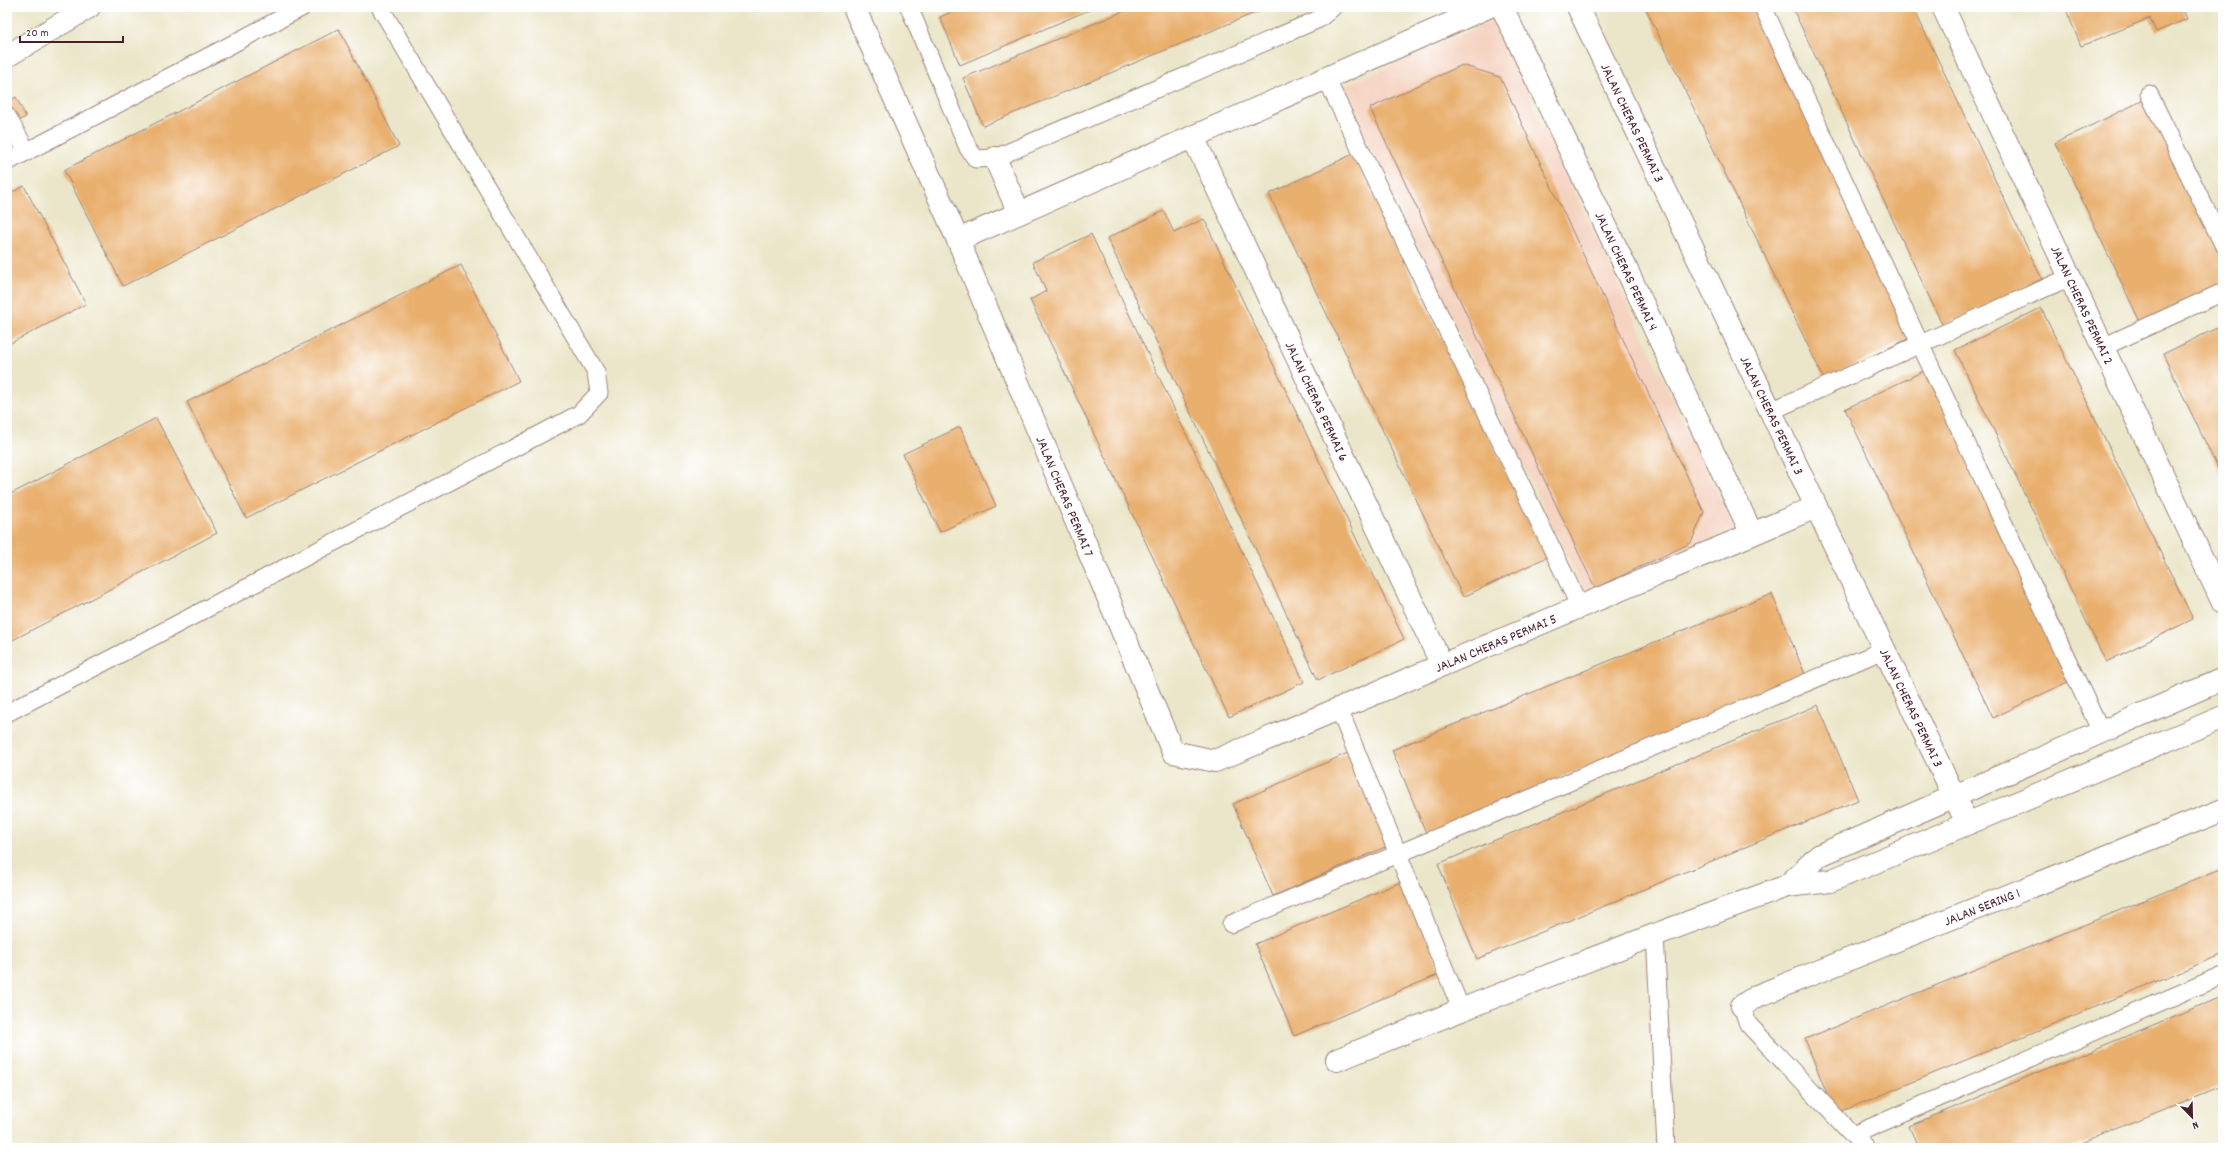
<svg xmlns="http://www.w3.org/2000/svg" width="2230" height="1155" font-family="Dekko,sans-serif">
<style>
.built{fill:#f5d3c1}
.building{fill:#e9af6d}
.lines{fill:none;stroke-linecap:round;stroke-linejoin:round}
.service-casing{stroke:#9a827a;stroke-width:19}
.minor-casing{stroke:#9a827a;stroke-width:24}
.tertiary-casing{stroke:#9a827a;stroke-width:24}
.service{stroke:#fff;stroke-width:17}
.minor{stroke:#fff;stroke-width:22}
.tertiary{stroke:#fff;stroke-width:22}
.labels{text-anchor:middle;stroke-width:3.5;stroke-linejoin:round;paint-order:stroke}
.street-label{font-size:14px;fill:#4a1f2b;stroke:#fff}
</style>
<rect width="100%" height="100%" fill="#fff"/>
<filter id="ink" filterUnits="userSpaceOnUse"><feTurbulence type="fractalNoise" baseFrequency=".025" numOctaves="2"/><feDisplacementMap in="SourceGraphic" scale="8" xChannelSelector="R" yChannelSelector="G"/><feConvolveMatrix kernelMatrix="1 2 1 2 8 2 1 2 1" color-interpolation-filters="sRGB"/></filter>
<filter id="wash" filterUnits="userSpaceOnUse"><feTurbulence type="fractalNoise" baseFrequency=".012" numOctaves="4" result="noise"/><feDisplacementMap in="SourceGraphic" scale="16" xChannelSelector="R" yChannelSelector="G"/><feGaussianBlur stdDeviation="0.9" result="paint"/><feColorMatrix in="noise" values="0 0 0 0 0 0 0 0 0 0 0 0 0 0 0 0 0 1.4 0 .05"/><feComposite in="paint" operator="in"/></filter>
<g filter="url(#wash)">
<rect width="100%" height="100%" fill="#ebe6c9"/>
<polygon class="built" points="1493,20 1734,529 1584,591 1341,88"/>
<g id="blocks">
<g class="building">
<polygon points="964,7 1096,7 960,65 940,17"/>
<polygon points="1134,7 1269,7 983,126 963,78"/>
<polygon points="1651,7 1760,7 1918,334 1824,379 1646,9"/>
<polygon points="1792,7 1913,7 2042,279 1943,326"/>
<polygon points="2065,7 2182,7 2187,19 2156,32 2150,18 2081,46"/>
<polygon points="339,29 399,146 123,286 64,170"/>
<polygon points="1462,65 1500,77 1704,512 1691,543 1595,588 1370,108"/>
<polygon points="2152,96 2223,244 2223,288 2142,326 2055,143"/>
<polygon points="16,97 26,117 8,126 7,102"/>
<polygon points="1353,154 1547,557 1463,597 1269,194"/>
<polygon points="24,186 86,304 7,345 7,195"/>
<polygon points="1164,211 1174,233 1204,219 1404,639 1318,680 1107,238"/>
<polygon points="1091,234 1304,682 1229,717 1030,300 1046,291 1033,262"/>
<polygon points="461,265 519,381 246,518 187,402"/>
<polygon points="2041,308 2193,619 2106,662 1955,350"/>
<polygon points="2223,325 2223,479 2163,354"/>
<polygon points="1934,366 2082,675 1993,718 1845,409"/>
<polygon points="156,418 217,533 7,643 7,496"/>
<polygon points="960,427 996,506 940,532 903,454"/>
<polygon points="1772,594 1806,677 1426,833 1392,750"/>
<polygon points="1818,705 1858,800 1477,959 1438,864"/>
<polygon points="1350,752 1390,845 1273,896 1233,804"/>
<polygon points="2223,868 2223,954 1835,1114 1805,1039"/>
<polygon points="1403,881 1442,973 1294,1036 1255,944"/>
<polygon points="2223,996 2223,1085 2070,1148 1918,1148 1909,1126"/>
</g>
</g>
</g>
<g filter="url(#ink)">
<use href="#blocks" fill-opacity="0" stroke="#9a827a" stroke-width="1"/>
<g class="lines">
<defs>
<g id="service">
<polyline points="909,7 968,148 976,159 995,158 1319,19 1333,7"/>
<polyline points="1763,7 2101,732"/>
<polyline points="1326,78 1580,607"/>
<polyline points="2149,94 2223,244"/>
<polyline points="7,116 27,152"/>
<polyline points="7,162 303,7"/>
<polyline points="2103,347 2223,292"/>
<polyline points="1771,411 2070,277"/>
<polyline points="1339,709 1461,1009"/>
<polyline points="7,713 579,414 599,393 596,372 380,7"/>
<polyline points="1231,924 1884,650"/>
<polyline points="1655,934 1666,1148"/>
<polyline points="1742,1006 1748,1024 1865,1148"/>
<polyline points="1853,1135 2223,975"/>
</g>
<g id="minor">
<path id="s1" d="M854 7 958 240 1173 752 1215 761 1816 507"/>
<path id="s2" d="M1502 7 1752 534"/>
<path id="s3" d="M1578 7 1967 823"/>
<path id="s4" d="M1943 7 2223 603"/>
<polyline points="7,56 89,7"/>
<path id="s5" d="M1193 137 1442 665"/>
<polyline points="995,158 1019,213"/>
<polyline points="958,240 1488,7"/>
<path id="s6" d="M1742 1006 1757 996 2223 810"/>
<path d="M1337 1060C1486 999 1635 941 1787 886"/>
</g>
<g id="tertiary">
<polyline points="1787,886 1820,855 2223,679"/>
<polyline points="1787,886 1830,881 2223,717"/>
</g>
</defs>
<use href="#service" class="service-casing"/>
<use href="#minor" class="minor-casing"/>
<use href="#tertiary" class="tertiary-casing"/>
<use href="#service" class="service"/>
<use href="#minor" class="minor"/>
<use href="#tertiary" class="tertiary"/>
</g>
</g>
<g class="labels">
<g class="street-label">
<text dy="5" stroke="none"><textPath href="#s3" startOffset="128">JALAN CHERAS PERMAI 3</textPath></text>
<text dy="5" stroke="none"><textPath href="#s2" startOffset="292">JALAN CHERAS PERMAI 4</textPath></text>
<text dy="5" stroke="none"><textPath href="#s4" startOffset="329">JALAN CHERAS PERMAI 2</textPath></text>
<text dy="5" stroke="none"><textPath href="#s5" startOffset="292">JALAN CHERAS PERMAI 6</textPath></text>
<text dy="5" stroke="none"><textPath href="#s3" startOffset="452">JALAN CHERAS PERMAI 3</textPath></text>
<text dy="5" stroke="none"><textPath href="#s1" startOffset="533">JALAN CHERAS PERMAI 7</textPath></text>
<text dy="5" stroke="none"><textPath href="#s1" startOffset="1158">JALAN CHERAS PERMAI 5</textPath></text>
<text dy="5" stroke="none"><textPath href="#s3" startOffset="776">JALAN CHERAS PERMAI 3</textPath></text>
<text dy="5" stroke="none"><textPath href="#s6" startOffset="260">JALAN SERING 1</textPath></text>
</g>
</g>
<rect width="2230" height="1155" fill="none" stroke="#fff" stroke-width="24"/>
<g transform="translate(2192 1117) rotate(157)" stroke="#ffffff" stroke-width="3" paint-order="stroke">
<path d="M0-3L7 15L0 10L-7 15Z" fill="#4a1f2b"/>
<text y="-6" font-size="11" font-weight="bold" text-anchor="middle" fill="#4a1f2b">N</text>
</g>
<path d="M20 36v6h103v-6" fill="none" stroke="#4a1f2b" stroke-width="2"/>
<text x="26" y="36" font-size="12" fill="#4a1f2b" stroke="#ffffff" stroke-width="3" paint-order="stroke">20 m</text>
</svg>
